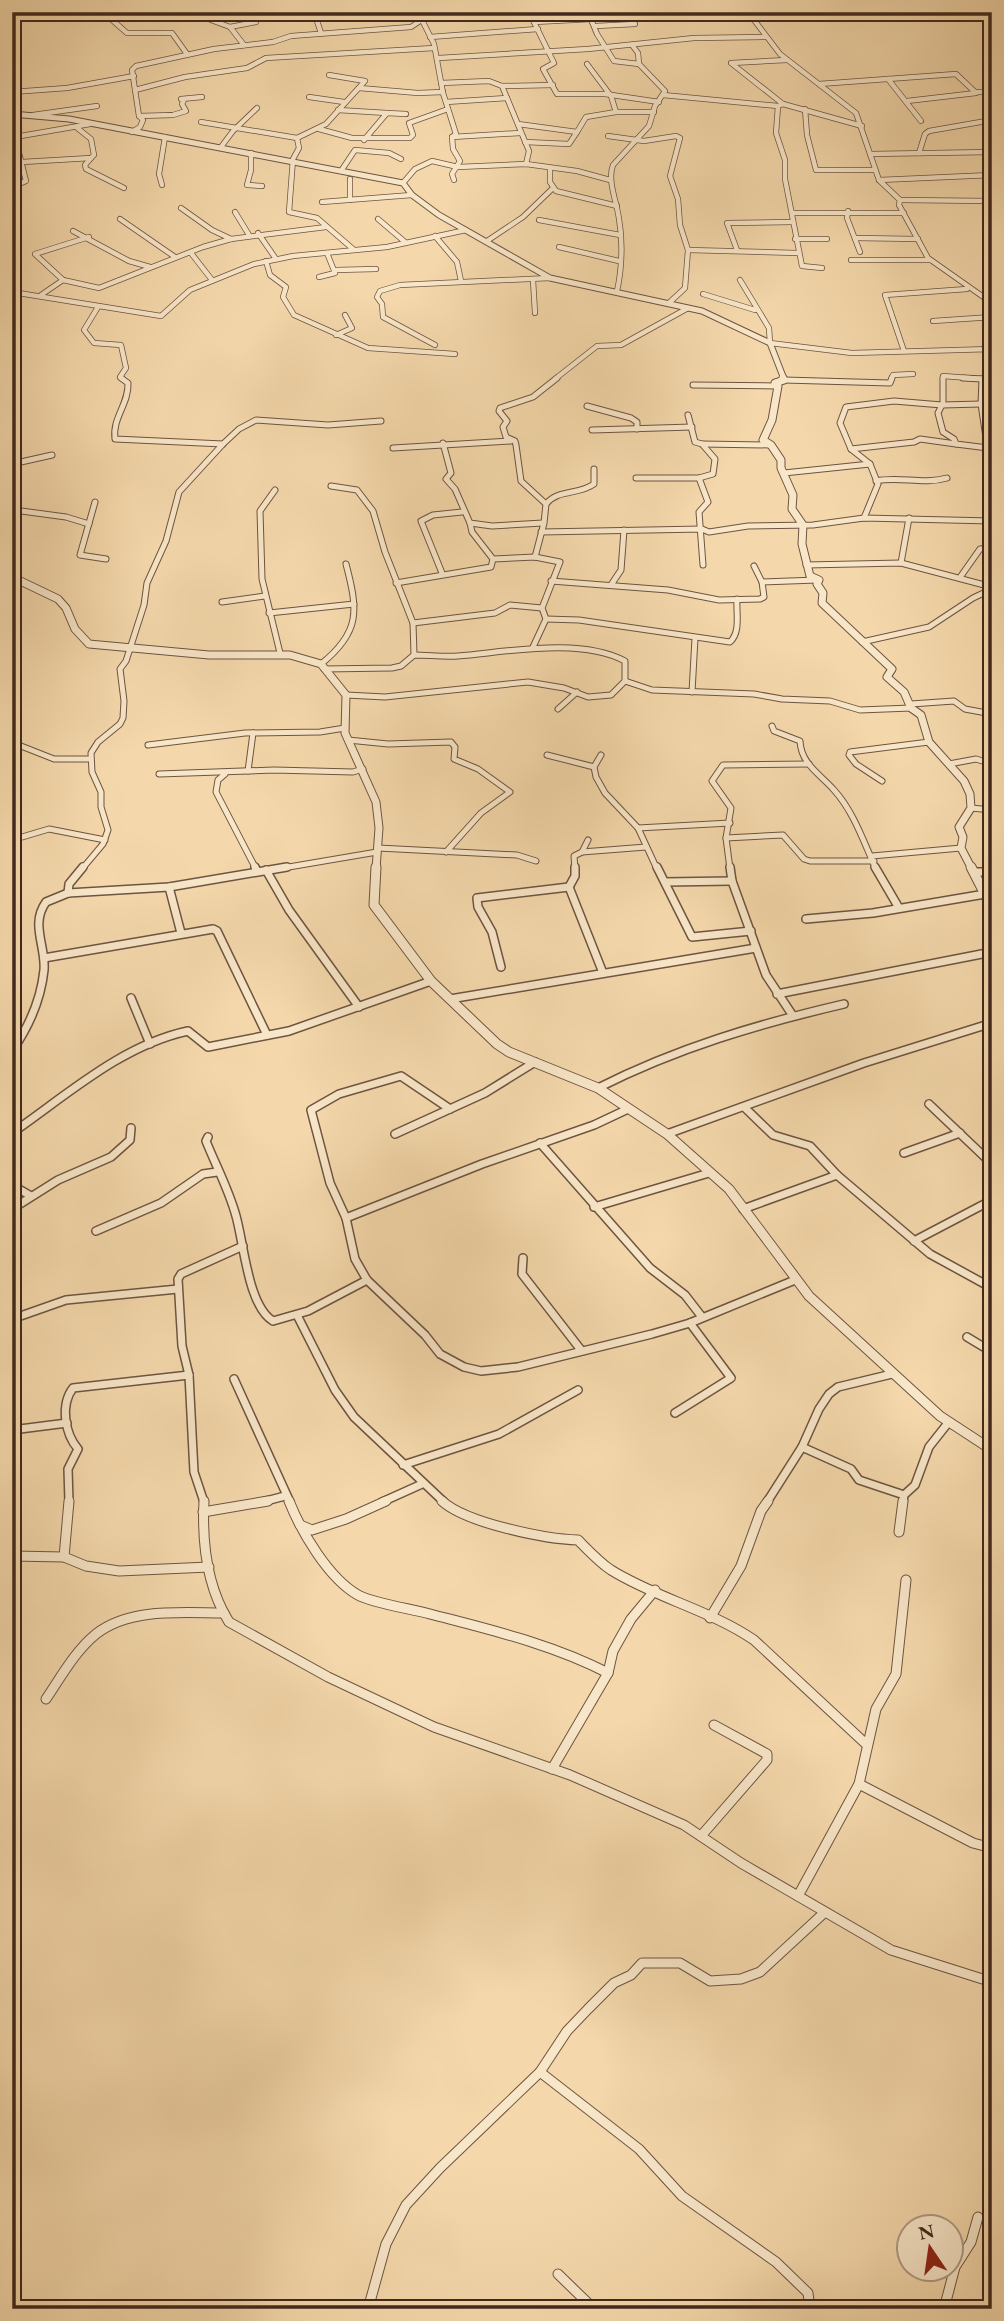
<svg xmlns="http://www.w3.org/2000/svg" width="1004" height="2321" font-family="'EB Garamond',serif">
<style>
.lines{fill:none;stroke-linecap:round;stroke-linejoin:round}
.minor-far3-casing{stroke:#6e5441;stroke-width:6}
.minor-far2-casing{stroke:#6e5441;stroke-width:7}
.minor-far1-casing{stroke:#6e5441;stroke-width:10}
.minor-casing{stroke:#6e5441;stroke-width:11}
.tertiary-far2-casing{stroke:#6e5441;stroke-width:7}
.tertiary-far1-casing{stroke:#6e5441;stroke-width:9}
.tertiary-casing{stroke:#6e5441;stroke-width:11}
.minor-far3{stroke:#f8e6c8;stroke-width:4.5}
.minor-far2{stroke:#f8e6c8;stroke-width:5}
.minor-far1{stroke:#f8e6c8;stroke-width:7}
.minor{stroke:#f8e6c8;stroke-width:9}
.tertiary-far2{stroke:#f8e6c8;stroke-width:5}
.tertiary-far1{stroke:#f8e6c8;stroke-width:7}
.tertiary{stroke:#f8e6c8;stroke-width:9}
</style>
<rect width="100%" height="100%" fill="#f4d8ab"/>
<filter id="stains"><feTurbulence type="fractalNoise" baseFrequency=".00286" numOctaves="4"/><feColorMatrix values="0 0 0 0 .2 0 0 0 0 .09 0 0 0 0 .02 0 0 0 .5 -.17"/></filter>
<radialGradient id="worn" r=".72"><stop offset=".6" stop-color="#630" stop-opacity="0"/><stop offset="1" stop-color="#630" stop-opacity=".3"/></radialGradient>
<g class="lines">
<defs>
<g id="minor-far3">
<polyline points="103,12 127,33 172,33 187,54"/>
<polyline points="314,12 321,33"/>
<polyline points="529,12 554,63 543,69 557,94 605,94 659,102"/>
<polyline points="588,12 597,34 614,61 639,64"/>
<polyline points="748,12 780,54 856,113 879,180 900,200 899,205 928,258 992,303"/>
<polyline points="957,12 992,17"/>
<polyline points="211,20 230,27"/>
<polyline points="422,20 434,44 443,93 456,134 452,137 453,149 460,161 452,174 454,180"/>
<polyline points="534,22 592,19"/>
<polyline points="596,26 635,24"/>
<polyline points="430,37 538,29"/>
<polyline points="244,45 230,27 256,22 259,12"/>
<polyline points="439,58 588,49 694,38 765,37"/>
<polyline points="787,60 731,63 783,104 862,126"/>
<polyline points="888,79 921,121"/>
<polyline points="441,83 489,81 502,86 553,85"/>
<polyline points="819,84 956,74 975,92 992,92"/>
<polyline points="502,86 529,151 526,164"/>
<polyline points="359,88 418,93 443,92"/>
<polyline points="135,90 185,77 247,68 266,58 434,48"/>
<polyline points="12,92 67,88 134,76"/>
<polyline points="663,95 778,106"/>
<polyline points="309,97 344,102"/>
<polyline points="907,101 976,93"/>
<polyline points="446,102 507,98"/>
<polyline points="783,104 778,106 776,133 785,160 785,179 802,266 822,268"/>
<polyline points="805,109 807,135 816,170 875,170"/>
<polyline points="338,110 387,113"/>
<polyline points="616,112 654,112"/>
<polyline points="33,115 97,106"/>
<polyline points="139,116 173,115 186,111 182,104 184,100 181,99 202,97"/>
<polyline points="201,122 297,138 326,124 365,81 329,75"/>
<polyline points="518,124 577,132 586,117 616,112 611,96 587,64"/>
<polyline points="319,129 352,138 410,138 413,135 409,123 448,109"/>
<polyline points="132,132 140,127 143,120 139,116 132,70 136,66 214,49 273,42 291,36 411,27 429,15 491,12"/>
<polyline points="608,136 644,141 676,136 680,138 670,176 678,199 680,225 688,250 685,288 670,302"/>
<polyline points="452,137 520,133"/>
<polyline points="297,138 299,148 293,159 289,212 317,218 353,249"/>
<polyline points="364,140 387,113 406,114"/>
<polyline points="525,142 569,144 577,132"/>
<polyline points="221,147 233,131 257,108"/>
<polyline points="251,153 251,170 247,185 262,186"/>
<polyline points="919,153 925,134 929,131 992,120"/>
<polyline points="870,154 992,152"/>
<polyline points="91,158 85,165 86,169 124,188"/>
<polyline points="22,162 91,158 94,155 91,139 76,127"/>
<polyline points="550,168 550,182 556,191 617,206"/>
<polyline points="341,171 355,150 389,153 401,159"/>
<polyline points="350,179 350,200"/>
<polyline points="879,180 992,175"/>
<polyline points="403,183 415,169 432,161 458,167 526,164 577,171 610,180"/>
<polyline points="162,185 159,174 165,137"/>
<polyline points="12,187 26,181 15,137 90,124"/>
<polyline points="900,200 992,201"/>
<polyline points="322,202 412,195"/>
<polyline points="848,211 847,218 860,252"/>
<polyline points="235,212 249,235"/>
<polyline points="793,213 904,213"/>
<polyline points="120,219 175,257"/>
<polyline points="378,219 405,242"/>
<polyline points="539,220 620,235"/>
<polyline points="73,231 129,261 150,267"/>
<polyline points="258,233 276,259"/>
<polyline points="435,236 457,262 461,281"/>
<polyline points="89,237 35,254 63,280 99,288 203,247 231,239 212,230 181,208"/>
<polyline points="855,238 918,239"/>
<polyline points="231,239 326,227"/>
<polyline points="795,239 827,239"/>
<polyline points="487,241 523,217 552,189"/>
<polyline points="559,247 619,261"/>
<polyline points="688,250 797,253"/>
<polyline points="737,250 727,223 793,222"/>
<polyline points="191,253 212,280"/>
<polyline points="851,260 930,260"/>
<polyline points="266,261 270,275 286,287 283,297 294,315 368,348 455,354"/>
<polyline points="336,270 376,269"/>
<polyline points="319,277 335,273 327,253"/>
<polyline points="533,280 535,313"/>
<polyline points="740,280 769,328 770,343 852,353 992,349"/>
<path d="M617 291C622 269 623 241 619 219 617 202 607 181 613 165L649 126 655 106 665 91 639 64 638 53 632 45"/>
<polyline points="12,292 161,316 190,290 254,264 293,256 387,247 466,230"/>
<polyline points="703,294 755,310"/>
<polyline points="41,295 63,280"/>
<polyline points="98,307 84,330 94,343 121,345 126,368 120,377 123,379"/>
<polyline points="933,321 992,317"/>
<polyline points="336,335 352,328 345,315"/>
<polyline points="435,345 383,317 382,304 377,297 380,291 400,285 550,278"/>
<polyline points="983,349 992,360"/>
<polyline points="904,351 885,295 967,289"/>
<polyline points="555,379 597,346 621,345 688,308"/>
<polyline points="891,379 893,375 913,374"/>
<polyline points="943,379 943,376 982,379"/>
<polyline points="982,379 992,378"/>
</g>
<g id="minor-far2">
<path d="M121 378 128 383C129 404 112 418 115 439L223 444"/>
<polyline points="943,378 943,403"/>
<polyline points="963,378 982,379"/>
<polyline points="992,378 982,379 981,404 992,478"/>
<polyline points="784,380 890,383 892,378"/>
<polyline points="693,385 778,386"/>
<polyline points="942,405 938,413 943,432 954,439 956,444 988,448"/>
<polyline points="587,406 631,418 637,422 637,429"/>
<polyline points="688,415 695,442 702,444 715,459 713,474 699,478"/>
<polyline points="592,430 692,427"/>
<polyline points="443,443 451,473 446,479 455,489 470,523 492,526 543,523"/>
<polyline points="702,444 771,445"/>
<polyline points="393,448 511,441"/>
<polyline points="851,449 914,442 920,439 956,444"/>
<polyline points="12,464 52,455"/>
<polyline points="784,473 870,464"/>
<polyline points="636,478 699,478 708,502 699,512 703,565"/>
<path d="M876 481C900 476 923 485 947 478"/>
<polyline points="331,486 357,490 373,511 385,552 413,623 414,655"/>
<polyline points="992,488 986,502 992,512"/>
<polyline points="275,490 260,511 262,579 280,653"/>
<polyline points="95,502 80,555 106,559"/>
<path d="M546 504C558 489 579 495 594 484V469"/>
<polyline points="864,518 878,484 870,464 851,449 840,423 846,407 894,401 942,405 981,404"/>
<polyline points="541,532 702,529 709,532 748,526 813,525 864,518 992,521"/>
<polyline points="12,535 14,510 66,517 89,524"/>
<polyline points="989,546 992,532"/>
<polyline points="535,557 544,523 546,504 521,481 516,445 515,441 506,437 503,427 507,421 499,411 500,408 533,397 557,378"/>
<polyline points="493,559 535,557 560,562 542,608 546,619 533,647"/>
<polyline points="901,563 909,518"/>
<polyline points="806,565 901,563 992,587"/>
<polyline points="442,573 421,521 433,515 462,512"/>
<polyline points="961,576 980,549 992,548"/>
<polyline points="551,581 668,590 719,600 760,599 764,597 762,582 754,566"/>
<polyline points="762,582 817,580"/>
<polyline points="396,583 491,567 493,559 472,532 470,523"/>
<polyline points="611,585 621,570 624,530"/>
<polyline points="222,602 265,596"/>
<polyline points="269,613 354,604"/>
<path d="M546 619 579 620 730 642C741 632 736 613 737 599"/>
<polyline points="413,623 495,613 510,605 542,608"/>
<polyline points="862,642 929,627 973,598 992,589"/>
<path d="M321 664C361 632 358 610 346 564"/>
<path d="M324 669 392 668 401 666 414 655C428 655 443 657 458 656 507 652 580 637 625 661V681L611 695 588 697 564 688 528 682 385 697 346 695"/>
<polyline points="625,681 652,690 754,694 782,699 830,701 860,710 911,708"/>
<polyline points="692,692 695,638"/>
<polyline points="911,704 954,701 965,709 992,714"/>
<polyline points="558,709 577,692"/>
<path d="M772 726 774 731 800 741C801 764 820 774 834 790 854 812 864 843 876 869"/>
<polyline points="348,740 388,744 451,742 455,747 454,759 478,769 510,792 481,813 446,852"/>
<polyline points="148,745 245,733 320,732 345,728"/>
<polyline points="12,746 21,746 54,759 90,759"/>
<polyline points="547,755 594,767"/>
<polyline points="601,755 594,767 596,777 605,793 638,828 657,869"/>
<polyline points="949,764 976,759 992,764"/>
<polyline points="248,771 253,733"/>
<polyline points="159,774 274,770 353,772 363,769"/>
<polyline points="225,774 218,780 216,792 256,869"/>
<polyline points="882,781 856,764 849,755 850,752 929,742"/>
<polyline points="971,808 992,810"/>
<polyline points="638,828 730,823"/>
<polyline points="726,838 783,835 804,859 810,861 874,861"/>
<polyline points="12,840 49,829 105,840"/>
<polyline points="378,848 517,855 536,861"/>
<polyline points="582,852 588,840"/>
<polyline points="872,856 961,848"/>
<polyline points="82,869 103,844 108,830 101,807 101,792 92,772 91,753 98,742 120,724 123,718 124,701 120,669 126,661 144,605 147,583 166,541 179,492 223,444 239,429 256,420 328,425 381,421"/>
<polyline points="277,869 377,852"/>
<polyline points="575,869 574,856 582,852 646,847"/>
<polyline points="730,869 726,838 731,808 712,781 723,765 809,764"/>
</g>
<g id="minor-far1">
<polyline points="255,867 257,871"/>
<polyline points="657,867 692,937 751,931"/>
<polyline points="730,867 732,881 766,975 793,1016"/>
<polyline points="875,867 899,908"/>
<polyline points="266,870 289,910 359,1007"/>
<polyline points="974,872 992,872"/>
<polyline points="665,882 732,881"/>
<polyline points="169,887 181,933"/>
<polyline points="569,887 575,876 575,867"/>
<polyline points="569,887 603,973"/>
<polyline points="68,893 69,884 83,867"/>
<polyline points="806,919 873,913 985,894"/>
<polyline points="44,958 213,929 217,931 267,1035"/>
<polyline points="501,967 492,932 478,907 477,898 569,887"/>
<polyline points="777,994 992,952"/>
<polyline points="131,998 150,1044"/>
<polyline points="450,999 756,948"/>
<path d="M12 1051C28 1028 41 999 44 970 46 946 30 924 46 902L68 893 169 887 287 867"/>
<path d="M598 1088C677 1048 758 1024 844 1004"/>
<polyline points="929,1104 992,1164"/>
<polyline points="744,1107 773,1135 810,1146 837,1175 930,1254 992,1288"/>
<polyline points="450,1109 401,1076 339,1094 311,1110 330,1183 346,1218 355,1259 367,1280 425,1335 440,1354 464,1367 481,1371 518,1367 652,1334 690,1323 795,1280"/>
<path d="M12 1133C67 1095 122 1045 188 1031L208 1047 289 1031 431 981"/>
<polyline points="395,1134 485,1093 535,1062"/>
<polyline points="667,1134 864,1063 992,1023"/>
<path d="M208 1137 206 1141C216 1166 229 1190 236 1216 244 1244 248 1306 273 1321L308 1311 367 1280"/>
<polyline points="540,1143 650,1268 685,1295 702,1317"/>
<polyline points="904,1153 960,1133"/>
<polyline points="12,1185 31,1196"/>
<polyline points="594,1207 709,1173"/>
<polyline points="12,1209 58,1180 111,1157 130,1140 131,1128"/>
<polyline points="743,1209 837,1175"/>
<polyline points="346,1218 482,1164 594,1125 628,1109"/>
<polyline points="96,1231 161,1203 203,1174 217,1172"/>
<polyline points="914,1241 992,1200"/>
<polyline points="523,1258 522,1274 581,1350"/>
<polyline points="297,1315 335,1390 354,1417 444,1502"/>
<polyline points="12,1319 66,1300 178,1289"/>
<polyline points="967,1337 992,1352"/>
<polyline points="234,1379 290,1502"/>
<polyline points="675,1413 731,1378 690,1323"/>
<polyline points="12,1430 67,1423"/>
<polyline points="802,1447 851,1469 859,1480 904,1495"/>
<polyline points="403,1465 499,1434 578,1390"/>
<path d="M69 1502 68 1469 78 1449C65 1434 60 1405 73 1388L189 1375"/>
<polyline points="204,1502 194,1472 189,1375 182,1346 178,1279 181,1274 243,1246"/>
<polyline points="262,1502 285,1496"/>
<polyline points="382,1502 422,1484"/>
<polyline points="767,1502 802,1447 819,1409 829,1394 838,1387 892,1374"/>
<polyline points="903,1502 904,1495 915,1485 929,1447 948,1423"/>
</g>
<g id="minor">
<path d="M204 1501C202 1541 207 1587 229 1622L328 1677 434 1727 570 1775 684 1825 741 1863 891 1950 992 1982"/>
<path d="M289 1501C301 1531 328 1578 358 1595 372 1603 412 1609 430 1614 491 1630 552 1644 608 1673"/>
<path d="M442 1501C466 1523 545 1539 578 1540 588 1550 599 1562 611 1570 656 1598 710 1610 754 1640L866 1744"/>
<polyline points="203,1512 268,1501"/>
<polyline points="300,1525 312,1530 346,1519 386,1501"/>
<polyline points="899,1532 903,1501"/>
<polyline points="12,1556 64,1557 86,1566 119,1571 209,1567"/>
<polyline points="64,1557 69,1501"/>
<polyline points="710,1618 741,1566 761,1511 768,1501"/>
<path d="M46 1699C61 1677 75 1651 96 1634 130 1607 184 1613 224 1613"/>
<polyline points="989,1730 992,1731"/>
<polyline points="552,1769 608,1673 613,1651 631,1619 655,1590"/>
<polyline points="859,1784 973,1843 992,1848"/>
<polyline points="701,1836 767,1760 767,1754 714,1725"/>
<polyline points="798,1896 859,1784 876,1709 896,1674 906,1580"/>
<polyline points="540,2072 639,2149 682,2196 776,2262 808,2293 810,2309"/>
<polyline points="558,2274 594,2309"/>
<polyline points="368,2309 386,2244 406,2205 440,2168 540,2072 567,2031 588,2009 614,1983 631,1975 642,1963 680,1963 710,1981 741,1979 760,1972 825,1912"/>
<polyline points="944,2309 955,2267 971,2242 978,2217"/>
</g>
<polyline id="tertiary-far2" points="12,114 69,119 403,183 412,195 439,215 550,278 702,311 770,343 784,379"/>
<g id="tertiary-far1">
<polyline points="783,378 784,380 775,383 778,386 772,420 763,440 771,445 781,460 781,468 793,495 792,509 803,525 802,544 810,576 819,580 817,584 823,593 822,603 892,669 887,677 904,692 911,708 921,715 929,742 964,781 970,794 971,808 959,827 963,837 961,848 972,869"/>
<polyline points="12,577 58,599 66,608 75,629 89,644 209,655 290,655 321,664 346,695 345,733 376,802 379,828 376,869"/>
</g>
<g id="tertiary">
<polyline points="376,867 374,905 431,981 497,1044 509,1052 598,1088 667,1134 729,1189 809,1296 940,1416 992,1450"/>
<polyline points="971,867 992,908"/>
</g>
</defs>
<use href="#minor-far3" class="minor-far3-casing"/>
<use href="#minor-far2" class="minor-far2-casing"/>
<use href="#minor-far1" class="minor-far1-casing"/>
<use href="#minor" class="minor-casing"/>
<use href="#tertiary-far2" class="tertiary-far2-casing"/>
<use href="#tertiary-far1" class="tertiary-far1-casing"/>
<use href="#tertiary" class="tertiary-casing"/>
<use href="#minor-far3" class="minor-far3"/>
<use href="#minor-far2" class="minor-far2"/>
<use href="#minor-far1" class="minor-far1"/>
<use href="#minor" class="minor"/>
<use href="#tertiary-far2" class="tertiary-far2"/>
<use href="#tertiary-far1" class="tertiary-far1"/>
<use href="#tertiary" class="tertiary"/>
</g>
<rect width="1004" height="2321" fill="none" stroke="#f4d8ab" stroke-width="42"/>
<rect x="14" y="14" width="976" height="2293" fill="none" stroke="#41281e" stroke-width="3.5"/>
<rect x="21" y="21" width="962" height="2279" fill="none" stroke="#41281e" stroke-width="2"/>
<g transform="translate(930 2248) rotate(347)"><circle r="33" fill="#f8e6c8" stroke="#af9a84" stroke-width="2"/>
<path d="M0-5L12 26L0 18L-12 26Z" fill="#8f2418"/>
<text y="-10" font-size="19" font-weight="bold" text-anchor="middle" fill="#41281e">N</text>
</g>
<rect width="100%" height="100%" filter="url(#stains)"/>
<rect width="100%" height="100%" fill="url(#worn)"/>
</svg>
